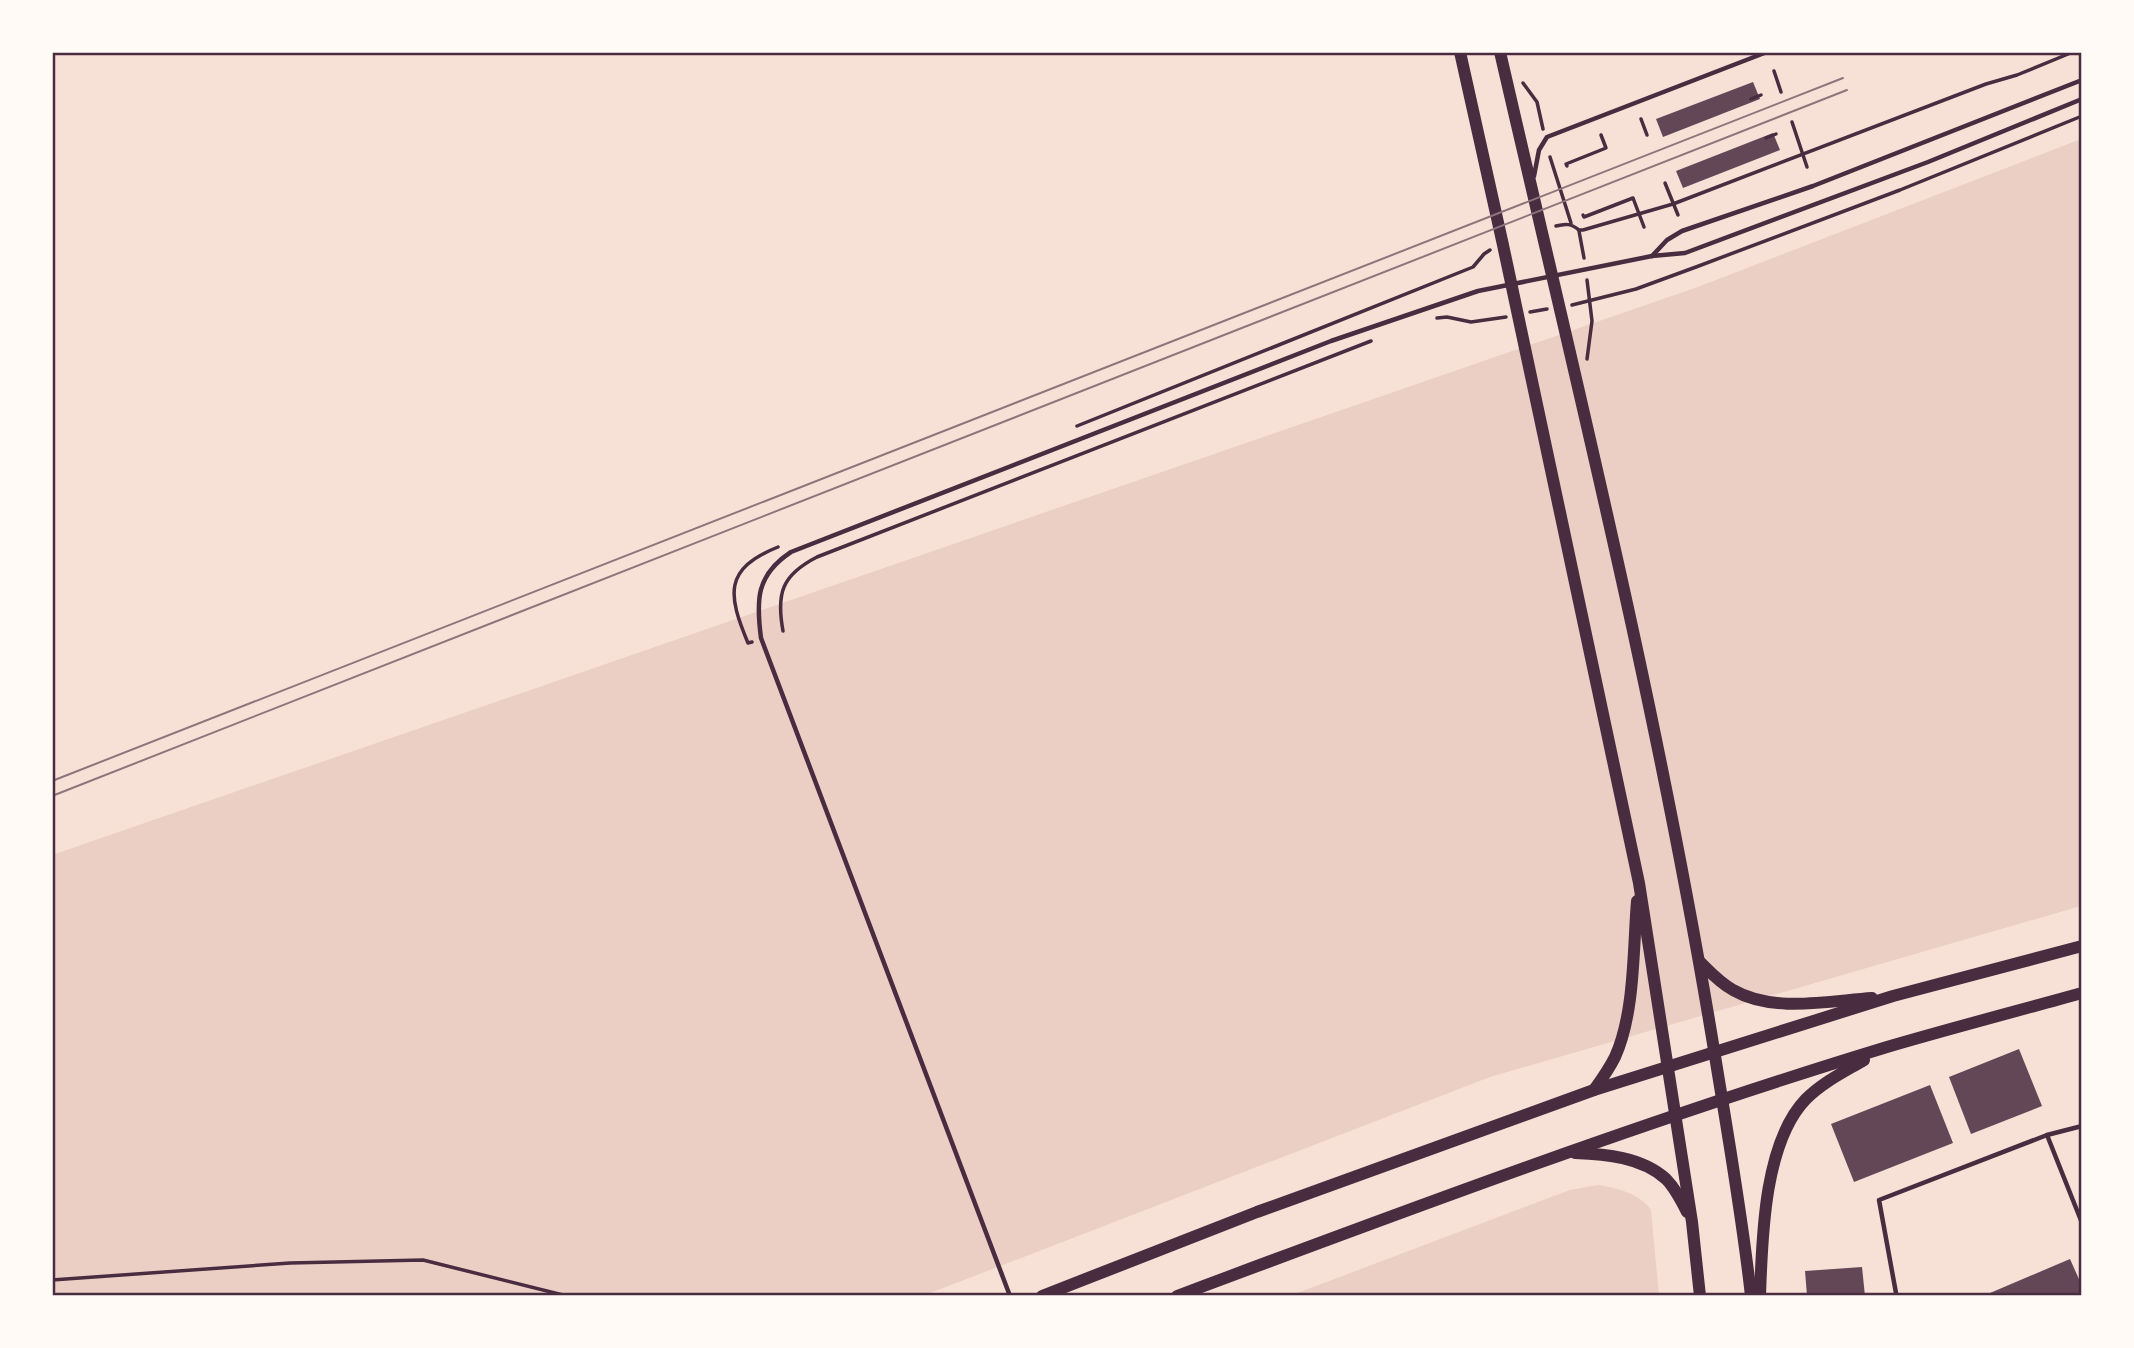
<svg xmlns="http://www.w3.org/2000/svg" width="2134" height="1348" font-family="Rubik,sans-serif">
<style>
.green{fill:#ebcfc5}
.building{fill:#644757}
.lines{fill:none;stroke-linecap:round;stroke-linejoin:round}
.path{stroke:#4a2c40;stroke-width:3.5}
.service{stroke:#4a2c40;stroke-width:4.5}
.secondary{stroke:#4a2c40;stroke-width:12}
.tram{stroke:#8f747c;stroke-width:2}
.neatline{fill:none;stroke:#4a2c40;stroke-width:2.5}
</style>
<rect width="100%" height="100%" fill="#f7e1d7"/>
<g class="green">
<polygon points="2081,139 2081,906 1490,1077 925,1295 53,1296 52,855 1695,288"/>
<path d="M1598 1185C1618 1188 1640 1194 1651 1210L1659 1295H1292L1570 1190Z"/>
</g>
<g class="building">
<polygon points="1753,82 1760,99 1663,137 1656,119"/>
<polygon points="1773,133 1780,150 1683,188 1676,171"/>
<polygon points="2019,1049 2042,1106 1971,1134 1949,1077"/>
<polygon points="1930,1085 1953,1143 1854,1182 1831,1124"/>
<polygon points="2070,1259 2082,1286 2082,1296 1983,1296"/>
<polygon points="1862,1267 1865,1296 1807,1296 1805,1271"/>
</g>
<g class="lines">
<g class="path">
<polyline points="1774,71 1781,92"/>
<polyline points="1523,83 1537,102 1543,129"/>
<polyline points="1751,99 1761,95"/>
<polyline points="1641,119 1647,135"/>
<polyline points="1792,122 1807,167"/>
<polyline points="1766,138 1776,134"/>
<polyline points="1550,157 1571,223"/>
<polyline points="1567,166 1566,164 1606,148 1601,135"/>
<polyline points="1665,183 1678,215"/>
<polyline points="1583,215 1584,217 1633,198 1644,227"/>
<path d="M1556 226C1567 223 1571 224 1579 230H1583L1673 204 1986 84 2017 75 2073 52"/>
<polyline points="1579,231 1584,258"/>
<polyline points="1587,280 1592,321 1587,359"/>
<polyline points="1572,305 1636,289 1696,267 1900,190 2082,116"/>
<polyline points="1530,312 1547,309"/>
<polyline points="1437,318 1447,317 1471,322 1506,317"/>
<polyline points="1077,426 1473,267 1484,254 1490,250"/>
<path d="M783 631C776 593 782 575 817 557L1371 341"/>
<path d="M752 642 748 643C728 595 723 569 778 547"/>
<polyline points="52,1280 290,1263 423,1260 567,1296"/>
</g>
<g class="service">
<polyline points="1534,176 1539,150 1547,137 1767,52"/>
<polyline points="1652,256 1667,240 1682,231 1813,186 2082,80"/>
<polyline points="2082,1126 2047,1135 2082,1223"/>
<polyline points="1896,1293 1879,1200 2047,1135"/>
<path d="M1010 1296 761 638C756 600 756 575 791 552L1331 341 1478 291 1652 256 1685 253 1928 162 2082 99"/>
</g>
<g class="secondary">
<polyline points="1460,52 1503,245 1639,883 1692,1222 1700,1296"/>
<path d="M1500 52C1577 386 1660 718 1715 1056 1728 1136 1742 1215 1751 1296"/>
<path d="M1700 962C1710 972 1720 983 1733 990 1773 1013 1828 1001 1872 998"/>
<path d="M1594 1090C1602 1079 1609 1069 1615 1057 1635 1013 1633 949 1637 901"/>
<path d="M1575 1153C1605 1154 1642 1157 1666 1179 1675 1188 1681 1200 1687 1212"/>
<polyline points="1042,1296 1257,1212 1594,1090 1893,996 2082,946"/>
<path d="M1177 1296C1412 1208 1647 1120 1887 1047 1952 1028 2017 1011 2082 993"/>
<path d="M1760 1296C1762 1238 1764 1142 1806 1099 1823 1082 1844 1072 1864 1060"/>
</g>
<g class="tram">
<polyline points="52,781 1843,78"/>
<polyline points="52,796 1847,90"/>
</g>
</g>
<rect width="2134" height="1348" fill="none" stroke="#fffaf5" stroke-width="108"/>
<rect x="54" y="54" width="2026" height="1240" class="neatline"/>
</svg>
